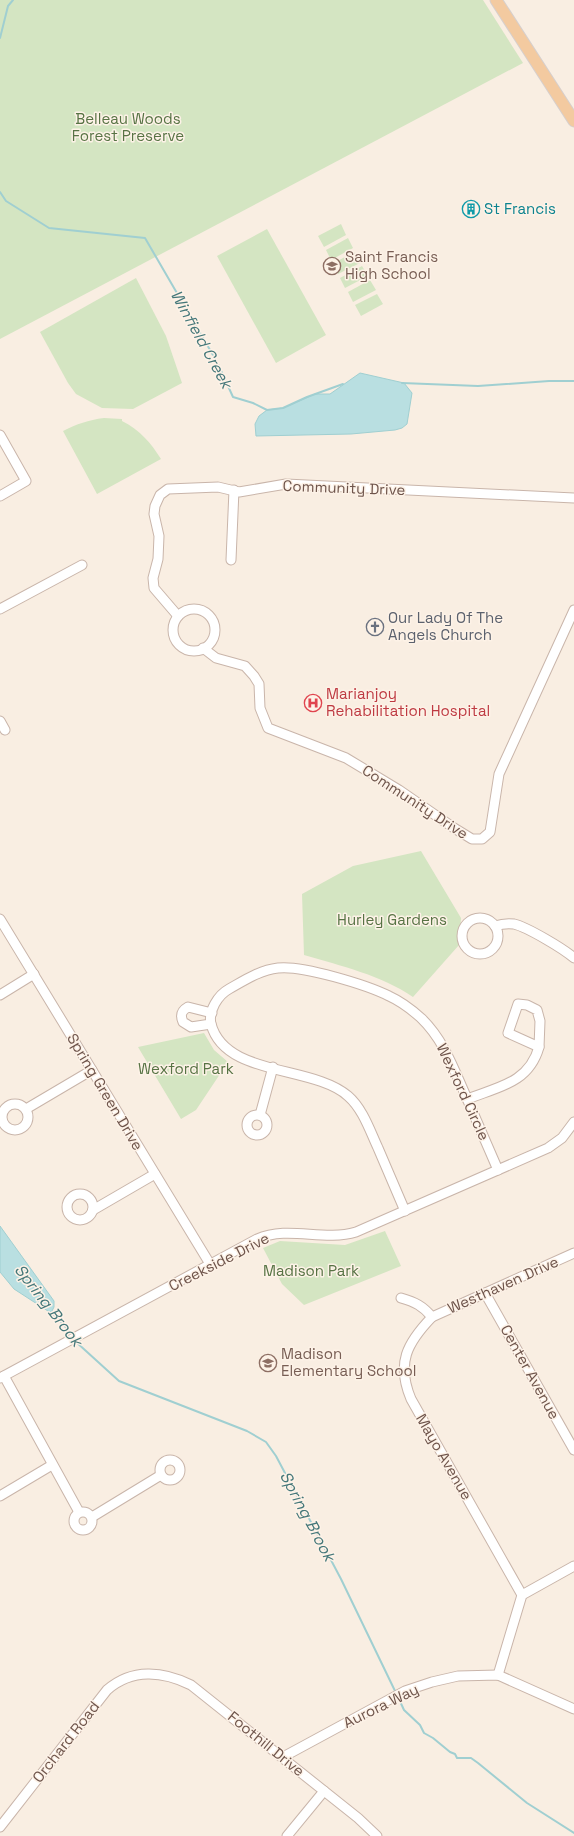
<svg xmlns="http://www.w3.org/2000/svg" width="574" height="1836" font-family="'Space Grotesk',sans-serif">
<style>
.green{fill:#d4e5c2}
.water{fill:#b9dfe1;stroke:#a0cfd1}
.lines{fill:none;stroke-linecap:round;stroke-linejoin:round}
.stream{stroke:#a0cfd1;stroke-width:2}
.minor-casing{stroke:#c9b5aa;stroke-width:11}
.major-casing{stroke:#d6cfcd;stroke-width:13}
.minor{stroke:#fff;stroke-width:9}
.major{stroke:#f3caa0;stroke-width:11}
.labels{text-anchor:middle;stroke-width:3;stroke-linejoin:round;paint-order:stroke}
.park-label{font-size:15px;fill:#577344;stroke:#fdf2e7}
.culture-label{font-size:15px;fill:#0d838f;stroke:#fdf2e7;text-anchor:start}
.education-label{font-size:15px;fill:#785e54;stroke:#fdf2e7;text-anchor:start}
.street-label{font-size:15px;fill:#6e544b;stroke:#fdf2e7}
.worship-label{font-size:15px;fill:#5b616d;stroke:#fdf2e7;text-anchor:start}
.health-label{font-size:15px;fill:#be3a42;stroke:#fdf2e7;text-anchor:start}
.water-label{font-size:16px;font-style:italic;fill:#447779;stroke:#fdf2e7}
</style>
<rect width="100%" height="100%" fill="#f9eee2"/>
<g class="green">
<polygon points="0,0 483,0 523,63 0,339"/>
<polygon points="341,224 346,235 324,247 318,236"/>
<polygon points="267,229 326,335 276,363 217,256"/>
<polygon points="348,238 353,248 331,260 326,250"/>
<polygon points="354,252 360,263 338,274 332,264"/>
<polygon points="362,266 368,276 345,288 340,278"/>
<polygon points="136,278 166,336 182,383 133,409 102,408 76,394 68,383 40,332"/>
<polygon points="370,280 376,290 353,302 348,292"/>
<polygon points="377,294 383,304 361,316 355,305"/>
<path d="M104 418 122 419V421C140 430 151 443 161 459L97 494 63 431C77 424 88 420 104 418Z"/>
<path d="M421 851 461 918 459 945 413 997C381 975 341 966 304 955L302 894 353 866Z"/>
<polygon points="204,1033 214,1050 228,1062 196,1110 181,1119 138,1047"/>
<polygon points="385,1231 401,1266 304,1305 282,1284 263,1248 280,1241 345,1245"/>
</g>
<g class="water">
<polygon points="360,373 404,383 412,393 407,424 402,428 395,430 351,434 256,436 255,424 259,416 267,410 283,408 315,394 330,394"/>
<polygon points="0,1226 54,1301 54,1307 51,1313 14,1289 0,1272"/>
</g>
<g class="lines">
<g class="stream">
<polyline points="0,38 8,6 13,0"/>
<polyline points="0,192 6,201 49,228 145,238 217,362 233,397 253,403 267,410 283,408 307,397 343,384"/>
<polyline points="402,383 478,386 549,381 574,381"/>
<polyline points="51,1312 64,1325 72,1336"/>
<polyline points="75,1341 119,1381 247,1431 266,1442 276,1456 341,1579 396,1693"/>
<polyline points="398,1697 404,1710 420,1725 424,1733 433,1738 450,1752 455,1754 457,1758 471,1758 478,1763 527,1803 574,1833"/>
</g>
<defs>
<g id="minor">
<polyline points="0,435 26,481 0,496"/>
<polyline points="231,560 234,490"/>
<polyline points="0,609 82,565"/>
<circle cx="194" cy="630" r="21"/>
<polyline points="178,616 154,588 153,578 158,559 159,536 154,514 155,506 160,495 168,489 218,487 239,492 286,484 574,498"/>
<polyline points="203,648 216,658 245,666 254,676 259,684 260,708 268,728 346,758 399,790 454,828 472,839 482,839 490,832 499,774 574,610"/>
<polyline points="0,721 5,730"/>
<circle cx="480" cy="936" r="18"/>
<polyline points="0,919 210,1264"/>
<path d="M495 926C501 924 507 923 514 924 527 927 564 949 574 958"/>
<polyline points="0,995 34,974"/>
<polygon points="518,1004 527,1005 537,1010 540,1021 539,1047 508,1033"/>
<path d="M211 1024 191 1027 183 1022C180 1015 181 1011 188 1007L212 1013"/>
<path d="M467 1099C498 1087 529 1083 539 1047"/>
<circle cx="15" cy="1117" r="13"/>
<polyline points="26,1109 92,1070"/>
<circle cx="257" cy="1125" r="10"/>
<polyline points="260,1115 273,1067"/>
<circle cx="80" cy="1207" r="13"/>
<polyline points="93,1210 155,1174"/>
<path d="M405 1211C396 1190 387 1169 378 1148 370 1131 363 1109 348 1096 313 1065 225 1077 211 1024 208 1011 218 995 229 989 245 980 260 970 278 968 302 965 367 985 389 996 400 1001 411 1009 421 1018 443 1039 453 1067 465 1094 476 1119 487 1145 498 1170"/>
<polyline points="485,1293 574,1450"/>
<path d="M401 1298C415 1302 423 1306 432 1317"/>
<polyline points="4,1376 79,1512"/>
<path d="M0 1378 257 1239C289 1225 323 1242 356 1232L548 1148 562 1138 574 1122"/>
<circle cx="170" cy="1470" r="10"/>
<polyline points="0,1496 52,1465"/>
<circle cx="83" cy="1521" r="9"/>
<polyline points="92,1517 161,1475"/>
<path d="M522 1595 411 1399C396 1363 407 1343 432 1317L574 1253"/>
<polyline points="498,1675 522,1595 574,1566"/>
<polyline points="283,1757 405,1691 432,1682 458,1676 498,1675 574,1709"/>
<path d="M0 1827 107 1690C132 1668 163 1671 191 1685L358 1818 377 1836"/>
<polyline points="287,1836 324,1791"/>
</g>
<polyline id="major" points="496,0 574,121"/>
</defs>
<use href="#minor" class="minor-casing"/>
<use href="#major" class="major-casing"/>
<use href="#minor" class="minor"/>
<use href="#major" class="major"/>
</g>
<defs>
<symbol id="building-ring" viewBox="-11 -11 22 22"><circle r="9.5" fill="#fdf2e7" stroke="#0f9aa8" stroke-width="1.5"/><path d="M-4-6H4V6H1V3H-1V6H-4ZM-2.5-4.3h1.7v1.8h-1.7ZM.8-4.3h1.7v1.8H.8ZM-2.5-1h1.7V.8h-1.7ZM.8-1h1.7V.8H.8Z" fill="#0f9aa8"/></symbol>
<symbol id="school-ring" viewBox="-11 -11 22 22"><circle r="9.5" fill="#fdf2e7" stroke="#8d6e63" stroke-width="1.5"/><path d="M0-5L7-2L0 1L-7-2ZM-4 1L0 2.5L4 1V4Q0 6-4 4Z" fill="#8d6e63"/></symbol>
<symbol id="church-ring" viewBox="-11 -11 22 22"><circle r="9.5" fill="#fdf2e7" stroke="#6b7280" stroke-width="1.5"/><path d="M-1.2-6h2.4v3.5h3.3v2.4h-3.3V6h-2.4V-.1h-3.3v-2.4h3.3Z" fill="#6b7280"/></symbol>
<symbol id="hospital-ring" viewBox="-11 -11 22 22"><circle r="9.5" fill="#fdf2e7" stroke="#e0444e" stroke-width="1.5"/><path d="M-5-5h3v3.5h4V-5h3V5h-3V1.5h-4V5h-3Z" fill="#e0444e"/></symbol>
</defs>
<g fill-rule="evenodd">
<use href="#building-ring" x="461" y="199" width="20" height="20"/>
<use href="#school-ring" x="322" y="256" width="20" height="20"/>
<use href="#church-ring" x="365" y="617" width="20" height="20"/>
<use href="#hospital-ring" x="303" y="693" width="20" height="20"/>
<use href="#school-ring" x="258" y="1353" width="20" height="20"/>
</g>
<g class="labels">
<g class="park-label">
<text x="128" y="124">Belleau Woods<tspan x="128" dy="17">Forest Preserve</tspan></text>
<text x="392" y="925">Hurley Gardens</text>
<text x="186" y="1074">Wexford Park</text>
<text x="311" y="1276">Madison Park</text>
</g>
<g class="culture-label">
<text x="484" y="214">St Francis</text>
</g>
<g class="education-label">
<text x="345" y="262">Saint Francis<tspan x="345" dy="17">High School</tspan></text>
<text x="281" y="1359">Madison<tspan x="281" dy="17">Elementary School</tspan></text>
</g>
<g class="street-label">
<text transform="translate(344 488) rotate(2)" y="5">Community Drive</text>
<text transform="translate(415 802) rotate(33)" y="5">Community Drive</text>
<text transform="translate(105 1092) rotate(59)" y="5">Spring Green Drive</text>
<text transform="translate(463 1092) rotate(65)" y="5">Wexford Circle</text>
<text transform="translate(219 1262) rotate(-27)" y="5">Creekside Drive</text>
<text transform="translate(503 1285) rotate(-24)" y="5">Westhaven Drive</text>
<text transform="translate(530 1372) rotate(61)" y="5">Center Avenue</text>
<text transform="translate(444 1457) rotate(60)" y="5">Mayo Avenue</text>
<text transform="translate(381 1706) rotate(-26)" y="5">Aurora Way</text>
<text transform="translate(66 1742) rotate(-52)" y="5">Orchard Road</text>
<text transform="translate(266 1744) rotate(39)" y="5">Foothill Drive</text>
</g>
<g class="worship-label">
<text x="388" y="623">Our Lady Of The<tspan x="388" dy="17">Angels Church</tspan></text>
</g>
<g class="health-label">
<text x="326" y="699">Marianjoy<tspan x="326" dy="17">Rehabilitation Hospital</tspan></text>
</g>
<g class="water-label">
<text transform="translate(202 339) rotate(61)" y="6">Winfield Creek</text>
<text transform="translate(49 1305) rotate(52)" y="6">Spring Brook</text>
<text transform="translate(308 1516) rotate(62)" y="6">Spring Brook</text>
</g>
</g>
</svg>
